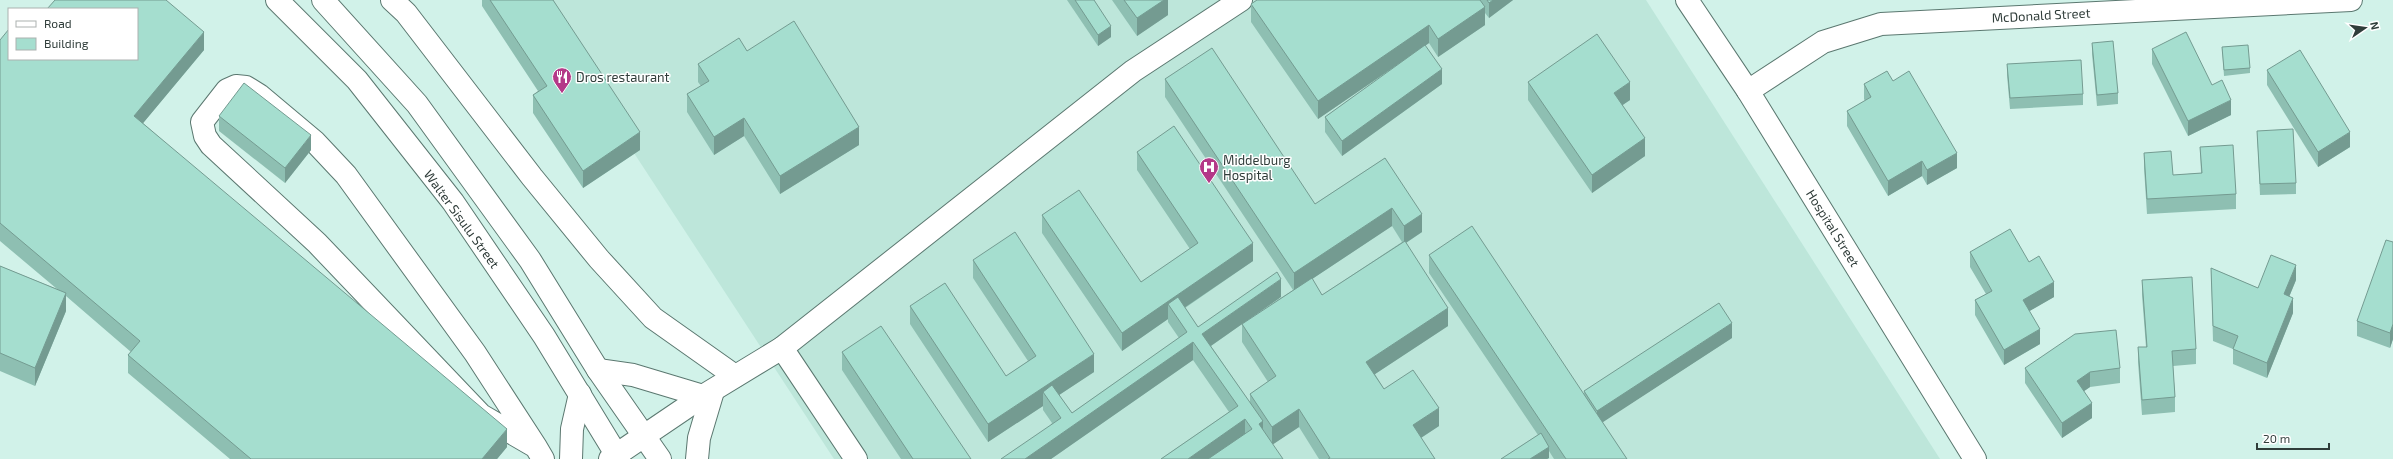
<svg xmlns="http://www.w3.org/2000/svg" width="2393" height="459" font-family="'Exo 2',sans-serif">
<style>
.built{fill:#bde6da}
.lines{fill:none;stroke-linecap:round;stroke-linejoin:round}
.minor-casing{stroke:#5b7870;stroke-width:24}
.major-casing{stroke:#5b7870;stroke-width:24}
.minor{stroke:#fff;stroke-width:22}
.major{stroke:#fff;stroke-width:22}
.wall{fill:#8ebfb2;fill-rule:evenodd}
.shaded-wall{fill:#749b91}
.building{fill:#a5decf;stroke:#749b91}
.labels{text-anchor:middle;stroke-width:3;stroke-linejoin:round;paint-order:stroke}
.street-label{font-size:13px;fill:#303d3a;stroke:#fff}
.poi-label{font-size:13px;fill:#303d3a;stroke:#fff;text-anchor:start}
</style>
<rect width="100%" height="100%" fill="#d1f2e9"/>
<polygon class="built" points="534,0 1646,0 1940,459 834,459"/>
<g class="lines">
<defs>
<g id="minor">
<polyline points="392,0 406,13 532,177 599,259 653,318 735,376"/>
<polyline points="1687,0 1748,91 1975,459"/>
<polyline points="1748,91 1823,42 1881,24 2351,0"/>
<polyline points="782,348 856,459"/>
<polyline points="536,447 481,415 317,243 211,145 205,136 202,122 227,90 236,86 246,87 259,95 315,142 346,175 475,353 536,447 543,459"/>
<polyline points="610,459 703,396 782,348 1133,71 1241,0"/>
</g>
<g id="major">
<polyline points="277,0 357,80 453,202 544,336 619,459"/>
<polyline points="323,0 417,104 530,260 598,370 660,459"/>
<polyline points="598,370 633,375 703,396"/>
<polyline points="571,459 572,429 580,394"/>
<polyline points="697,459 699,438 713,391"/>
</g>
</defs>
<use href="#minor" class="minor-casing"/>
<use href="#major" class="major-casing"/>
<use href="#minor" class="minor"/>
<use href="#major" class="major"/>
</g>
<g class="wall">
<polygon points="482,0 553,0 640,150 583,188 533,113 533,95 538,91 482,6"/>
<polygon points="1067,0 1094,0 1111,37 1098,46"/>
<polygon points="1112,0 1168,0 1168,15 1137,36"/>
<polygon points="1257,0 1513,0 1489,18 1485,13 1485,25 1438,57 1429,43 1425,46 1442,84 1342,156 1325,132 1325,117 1406,59 1318,119 1251,22 1251,4"/>
<polygon points="0,40 9,59 204,50 143,123 507,447 497,459 230,459 128,373 128,355 131,352 66,296 66,311 35,386 0,371 0,266 57,289 0,241"/>
<polygon points="2092,43 2118,93 2118,104 2097,106 2092,54"/>
<polygon points="2222,47 2250,68 2250,73 2224,76"/>
<polygon points="2152,49 2231,115 2188,136 2152,64"/>
<polygon points="747,51 859,145 780,194 744,136 714,155 687,112 687,94 701,86 698,82 698,64"/>
<polygon points="2007,64 2083,94 2083,105 2010,109 2007,75"/>
<polygon points="2267,70 2350,147 2318,167 2267,85"/>
<path d="M1165 79 1315 204 1385 158 1422 232 1406 243 1448 326 1375 374 1384 389 1439 426 1421 438 1435 459H1319L1299 427 1273 444 1161 459 1229 412 1193 360 1051 459H1025L1052 423 1043 410V406L988 442 910 324V306L1006 376 1028 361 973 278V260L1094 372 1059 395 1072 413 1179 338 1168 322V319L1122 351 1042 233V215L1141 282 1190 249 1137 170V152L1253 261 1185 308 1198 327 1281 297 1251 318 1293 290 1165 97ZM1392 226 1402 242 1322 295 1312 279ZM1242 324V342L1268 382 1250 394V403L1211 346Z"/>
<polygon points="1893,81 1957,168 1927,185 1922,176 1888,196 1847,126 1847,111 1865,101 1864,99 1864,84"/>
<polygon points="1528,82 1630,100 1622,105 1645,156 1592,193 1528,100"/>
<polygon points="219,116 311,150 285,183 219,131"/>
<polygon points="2257,131 2296,183 2296,194 2260,195"/>
<polygon points="2200,147 2236,194 2236,209 2147,214 2144,168 2144,153 2173,175 2201,173"/>
<polygon points="2393,242 2393,339 2390,348 2357,336 2357,321"/>
<polygon points="1970,252 2029,262 2054,297 2029,311 2040,344 2004,365 1975,315 1975,300 1986,294 1970,267"/>
<polygon points="1429,255 1584,395 1584,391 1732,338 1602,422 1627,459 1554,459 1549,451 1549,458 1547,459 1501,459 1538,435 1429,273"/>
<polygon points="2211,268 2258,288 2296,280 2289,297 2293,313 2267,378 2233,364 2233,349 2213,341"/>
<polygon points="2142,280 2196,349 2196,364 2173,366 2175,397 2175,412 2142,415 2138,362 2138,347 2146,347 2142,295"/>
<polygon points="842,352 971,459 901,459 842,370"/>
<polygon points="2025,368 2120,368 2120,383 2090,387 2084,391 2092,418 2062,438 2025,383"/>
</g>
<g class="shaded-wall">
<polygon points="1164,0 1168,0 1168,15 1137,36 1137,18"/>
<polygon points="1493,0 1513,0 1489,18 1489,3"/>
<polygon points="1485,7 1485,25 1438,57 1438,39"/>
<polygon points="1429,25 1429,43 1318,119 1318,101"/>
<polygon points="1111,26 1111,37 1098,46 1098,35"/>
<polygon points="204,32 204,50 134,134 134,116"/>
<polygon points="1442,69 1442,84 1342,156 1342,141"/>
<polygon points="1630,82 1630,100 1614,111 1614,93"/>
<polygon points="2231,100 2231,115 2188,136 2188,121"/>
<polygon points="744,118 744,136 714,155 714,137"/>
<polygon points="859,127 859,145 780,194 780,176"/>
<polygon points="640,132 640,150 583,188 583,171"/>
<polygon points="2350,132 2350,147 2318,167 2318,152"/>
<polygon points="311,135 311,150 285,183 285,168"/>
<polygon points="1645,138 1645,156 1592,193 1592,175"/>
<polygon points="1957,153 1957,168 1927,185 1927,170"/>
<polygon points="1922,161 1922,176 1888,196 1888,181"/>
<polygon points="1392,208 1392,226 1294,291 1294,273"/>
<polygon points="1422,214 1422,232 1404,244 1404,226"/>
<polygon points="1253,243 1253,261 1175,314 1168,304 1168,319 1122,351 1122,333"/>
<polygon points="2296,265 2296,280 2284,309 2284,294"/>
<polygon points="1281,279 1281,297 1202,352 1202,334"/>
<polygon points="2054,282 2054,297 2023,315 2023,300"/>
<polygon points="66,293 66,311 35,386 35,368"/>
<polygon points="2293,298 2293,313 2267,378 2267,363"/>
<polygon points="1448,308 1448,326 1366,380 1366,362"/>
<polygon points="1732,323 1732,338 1597,426 1597,411"/>
<polygon points="2393,324 2393,339 2390,348 2390,333"/>
<polygon points="2040,329 2040,344 2004,365 2004,350"/>
<polygon points="1193,342 1193,360 1051,459 1025,459"/>
<polygon points="1094,354 1094,372 1050,401 1043,392 1043,406 988,442 988,424"/>
<polygon points="2090,372 2090,387 2077,396 2077,381"/>
<polygon points="2092,403 2092,418 2062,438 2062,423"/>
<polygon points="1439,408 1439,426 1413,443 1413,425"/>
<polygon points="1299,409 1299,427 1272,445 1272,427"/>
<polygon points="1245,419 1245,437 1214,459 1188,459"/>
<polygon points="1263,421 1263,439 1259,424"/>
<polygon points="507,429 507,447 497,459 482,459"/>
<polygon points="1549,447 1549,458 1547,459 1530,459"/>
</g>
<g class="building">
<polygon points="55,0 166,0 204,32 134,116 507,429 482,459 251,459 128,355 140,341 0,223 0,40 9,29 9,59 137,59 137,9 47,9"/>
<polygon points="490,0 553,0 640,132 583,171 533,95 547,86"/>
<polygon points="1075,0 1094,0 1111,26 1098,35"/>
<polygon points="1124,0 1164,0 1137,18"/>
<polygon points="1257,0 1480,0 1485,7 1438,39 1429,25 1318,101 1251,4"/>
<polygon points="1487,0 1493,0 1489,3"/>
<polygon points="794,21 859,127 780,176 744,118 714,137 687,94 709,81 698,64 739,38 747,51"/>
<polygon points="2186,32 2212,85 2222,80 2231,100 2188,121 2152,49"/>
<polygon points="1597,34 1630,82 1614,93 1645,138 1592,175 1528,82"/>
<polygon points="2113,41 2118,93 2097,95 2092,43"/>
<polygon points="1425,45 1442,69 1342,141 1325,117"/>
<polygon points="2248,45 2250,68 2224,70 2222,47"/>
<polygon points="1212,48 1315,204 1385,158 1422,214 1404,226 1392,208 1294,273 1165,79"/>
<polygon points="2300,50 2350,132 2318,152 2267,70"/>
<polygon points="2081,60 2083,94 2010,98 2007,64"/>
<polygon points="1887,71 1893,81 1909,71 1957,153 1927,170 1922,161 1888,181 1847,111 1871,97 1864,84"/>
<polygon points="244,83 311,135 285,168 219,116"/>
<polygon points="1174,126 1253,243 1122,333 1042,215 1079,190 1141,282 1198,243 1137,152"/>
<polygon points="2293,129 2296,183 2260,184 2257,131"/>
<polygon points="2233,145 2236,194 2147,199 2144,153 2171,151 2173,175 2202,173 2200,147"/>
<polygon points="1472,226 1627,459 1566,459 1429,255"/>
<polygon points="2010,229 2029,262 2039,256 2054,282 2023,300 2040,329 2004,350 1975,300 1992,291 1970,252"/>
<polygon points="1015,232 1094,354 988,424 910,306 945,283 1006,376 1036,356 973,260"/>
<polygon points="2386,240 2393,242 2393,324 2390,333 2357,321"/>
<polygon points="1405,241 1448,308 1366,362 1384,389 1413,370 1439,408 1413,425 1435,459 1328,459 1330,458 1299,409 1272,427 1250,394 1276,376 1242,324 1312,278 1322,295"/>
<polygon points="2271,255 2296,265 2284,294 2293,298 2267,363 2233,349 2238,336 2213,326 2211,268 2258,288"/>
<polygon points="0,266 66,293 35,368 0,353"/>
<polygon points="1277,272 1281,279 1202,334 1263,421 1259,424 1283,459 1208,459 1252,429 1245,419 1188,459 1161,459 1238,406 1193,342 1025,459 1001,459 1061,418 1043,392 1052,385 1072,413 1187,332 1168,304 1178,297 1198,327"/>
<polygon points="2192,277 2196,349 2172,351 2175,397 2142,400 2138,347 2147,347 2142,280"/>
<polygon points="1719,303 1732,323 1597,411 1584,391"/>
<polygon points="881,326 971,459 913,459 842,352"/>
<polygon points="2116,330 2120,368 2090,372 2077,381 2092,403 2062,423 2025,368 2075,334"/>
<polygon points="1541,433 1549,447 1530,459 1501,459"/>
</g>
<defs>
<symbol id="restaurant-pin" viewBox="-11 -11 22 30"><path d="M0 17L-7.5 6A9.5 9.5 0 1 1 7.5 6Z" fill="#b43888" stroke="#fff"/><path d="M-5-6h1v4h1v-4h1v4h1v-4h1v5L-1.5 .5V6h-2V.5L-5-1ZM5-6V6H3V1.5H1.5Q1.5-4 5-6Z" fill="#fff"/></symbol>
<symbol id="hospital-pin" viewBox="-11 -11 22 30"><path d="M0 17L-7.5 6A9.5 9.5 0 1 1 7.5 6Z" fill="#b43888" stroke="#fff"/><path d="M-5-5h3v3.5h4V-5h3V5h-3V1.5h-4V5h-3Z" fill="#fff"/></symbol>
</defs>
<g fill-rule="evenodd">
<use href="#restaurant-pin" x="551" y="66" width="22" height="30"/>
<use href="#hospital-pin" x="1198" y="156" width="22" height="30"/>
</g>
<g class="labels">
<g class="street-label">
<text transform="translate(2041 15) rotate(-3)" y="5">McDonald Street</text>
<text transform="translate(462 219) rotate(54)" y="5">Walter Sisulu Street</text>
<text transform="translate(1833 228) rotate(58)" y="5">Hospital Street</text>
</g>
<g class="poi-label">
<text x="576" y="82">Dros restaurant</text>
<text x="1223" y="165">Middelburg<tspan x="1223" dy="15">Hospital</tspan></text>
</g>
</g>
<rect x="8" y="8" width="130" height="52" fill="#ffffff" stroke="#acb1b0"/>
<rect x="16" y="21" width="20" height="6" fill="#ffffff" stroke="#acb1b0"/>
<text x="44" y="28" font-size="12" fill="#303d3a">Road</text>
<rect x="16" y="38" width="20" height="12" fill="#a5decf" stroke="#acb1b0"/>
<text x="44" y="48" font-size="12" fill="#303d3a">Building</text>
<g transform="translate(2365 28) rotate(77)" stroke="#ffffff" stroke-width="3" paint-order="stroke">
<path d="M0-3L7 15L0 10L-7 15Z" fill="#303d3a"/>
<text y="-6" font-size="11" font-weight="bold" text-anchor="middle" fill="#303d3a">N</text>
</g>
<path d="M2257 443v6h72v-6" fill="none" stroke="#303d3a" stroke-width="2"/>
<text x="2263" y="443" font-size="12" fill="#303d3a" stroke="#ffffff" stroke-width="3" paint-order="stroke">20 m</text>
</svg>
